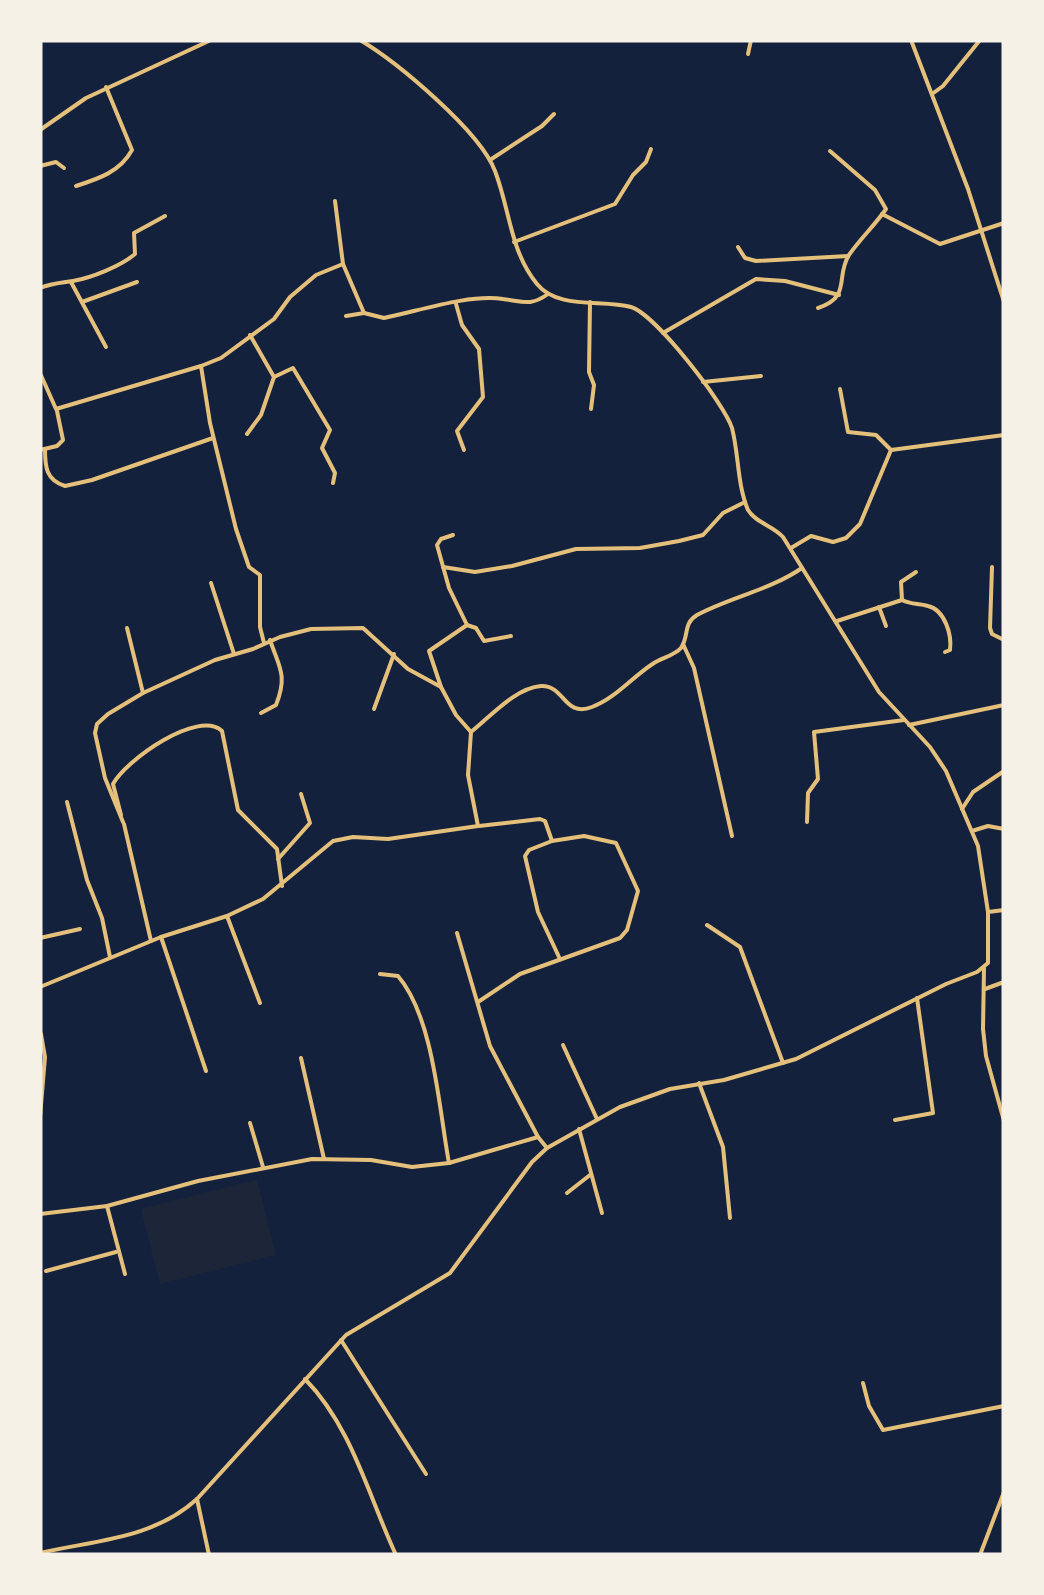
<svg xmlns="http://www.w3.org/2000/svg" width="1044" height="1595" font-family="'DM Sans',sans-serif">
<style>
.green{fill:#1d2539}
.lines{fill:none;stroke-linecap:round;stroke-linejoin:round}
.minor{stroke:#e5c07b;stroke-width:4}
.tertiary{stroke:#e5c07b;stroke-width:4}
</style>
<rect width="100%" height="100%" fill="#14213d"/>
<polygon class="green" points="257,1180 276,1255 160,1284 141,1209"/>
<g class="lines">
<g class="minor">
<polyline points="748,54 751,40"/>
<polyline points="932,94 943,86 980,40"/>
<polyline points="490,160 542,126 554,114"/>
<polyline points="40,166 56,162 64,168"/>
<path d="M76 186C98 179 120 172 132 150L106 87"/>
<path d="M335 201 343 264 364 313 384 318C419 311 468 294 503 299 522 301 530 307 548 294"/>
<polyline points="882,214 940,244 1004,223"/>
<polyline points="514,242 615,204 633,175 646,162 651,149"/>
<polyline points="738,247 745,258 756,261 848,256"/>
<polyline points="71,282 106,347"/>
<path d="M40 288C52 283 61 283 73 281 91 278 121 266 135 254L134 233 165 216"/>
<polyline points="82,302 137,282"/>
<polyline points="590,302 589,372 594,385 591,409"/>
<polyline points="456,304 462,325 479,349 483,397 457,431 464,450"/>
<path d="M818 308C852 297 835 277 849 255 860 239 875 225 886 209L875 190 830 151"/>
<polyline points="346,316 364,313"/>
<polyline points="663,333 756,279 785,281 839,295"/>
<polyline points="250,335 274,377"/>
<polyline points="201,366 221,358 274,319 290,297 316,275 343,264"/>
<polyline points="40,373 56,409 201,366 210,423 236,529 249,567 260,575 260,627 264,643"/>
<polyline points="703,382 761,376"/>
<polyline points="840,389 848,432 876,435 891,450"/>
<polyline points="247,434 261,415 274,377 293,368 330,430 322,448 335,473 333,483"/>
<path d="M45 449C45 467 46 480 65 486L92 480 213 438"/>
<polyline points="40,450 57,446 63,440 57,411"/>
<polyline points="791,548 811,536 833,542 846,538 860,524 891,450 1004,435"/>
<polyline points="443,567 475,572 512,566 576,549 640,548 679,541 703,535 723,513 745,502"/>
<polyline points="992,567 990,628 992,634 1004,640"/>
<polyline points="211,583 234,654"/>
<polyline points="902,600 901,582 916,572"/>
<polyline points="879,607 886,626"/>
<path d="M837 621 902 600C912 605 918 603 928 606 945 610 952 635 950 650L945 652"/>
<polyline points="467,625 476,628 484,641 511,636"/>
<polyline points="127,628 143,693"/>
<polyline points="683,644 694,668 732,836"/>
<polyline points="441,687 429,651 467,625 449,588 437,545 441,539 453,535"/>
<polyline points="374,709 394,654"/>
<path d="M261 713 276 705C288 675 279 667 270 640"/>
<polyline points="909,725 1004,705"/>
<polyline points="67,802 87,880 102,918 110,957"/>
<polyline points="962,809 973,792 1004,771"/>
<path d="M121 815 113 784C126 760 198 709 222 731L238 810 277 849 282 886"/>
<polyline points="123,822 105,778 95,733 97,724 108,714 143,693 215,660 253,649 280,637 311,629 363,628 408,669 441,687 456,715 471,732"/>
<polyline points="807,822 808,793 818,779 814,732 904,720"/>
<polyline points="124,824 151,941"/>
<polyline points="972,831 988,826 1004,829"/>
<polyline points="552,841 529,850 525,856 538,912 559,957"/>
<polyline points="278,859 310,823 301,794"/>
<polyline points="227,916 260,1003"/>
<polyline points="707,925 740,947 783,1063"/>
<polyline points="457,933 490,1046 538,1137"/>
<polyline points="161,937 206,1071"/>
<polyline points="40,938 80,929"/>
<polyline points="984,968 983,1029 986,1056 1004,1121"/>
<path d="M380 974 398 976C434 1018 439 1110 449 1163"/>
<polyline points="985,989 1004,982"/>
<polyline points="478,1002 520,974 620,938 627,930 638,891 616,843 584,836 552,841 545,821 540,819 479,826"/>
<polyline points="563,1045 597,1119"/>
<polyline points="301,1058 324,1159"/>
<polyline points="699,1083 723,1147 730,1218"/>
<polyline points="40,1117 45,1057 41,1034"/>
<polyline points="895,1120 933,1113 917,998"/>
<polyline points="250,1123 263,1167"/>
<polyline points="579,1129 602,1213"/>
<polyline points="567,1193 590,1175"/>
<polyline points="107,1206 125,1274"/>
<polyline points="40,1214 107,1206 198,1181 312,1159 371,1160 412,1167 449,1163 538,1137 547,1148"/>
<polyline points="46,1271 116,1252"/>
<polyline points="341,1340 426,1474"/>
<path d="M305 1379C352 1427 368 1495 396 1555"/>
<polyline points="863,1383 869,1406 883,1430 1004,1406"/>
<polyline points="197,1499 209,1555"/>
<polyline points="980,1555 1004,1492"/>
</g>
<g class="tertiary">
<path d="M360 40C397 62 480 131 495 171 510 210 510 251 537 284 558 310 602 299 631 307 655 314 724 403 732 428 739 455 737 484 748 510 756 523 772 525 783 537L879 692 930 747 946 771 978 846 988 912"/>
<polyline points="911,40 968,189 1004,302"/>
<polyline points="40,130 86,98 211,40"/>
<path d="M40 987 161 937 227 916 263 899 333 841 353 837 388 839 478 826 468 775 471 732C490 717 515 688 541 686 565 685 564 718 592 707 616 698 632 677 654 663 662 658 675 655 681 648 689 637 683 623 697 615 731 597 770 590 802 568"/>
<path d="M40 1553C96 1540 153 1539 197 1499L346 1335 450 1273 532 1162 547 1148 620 1107 670 1089 724 1080 796 1059 946 984 977 972 988 963V912L1004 910"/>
</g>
</g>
<rect width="1044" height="1595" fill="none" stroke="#f6f1e7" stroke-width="85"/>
</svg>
